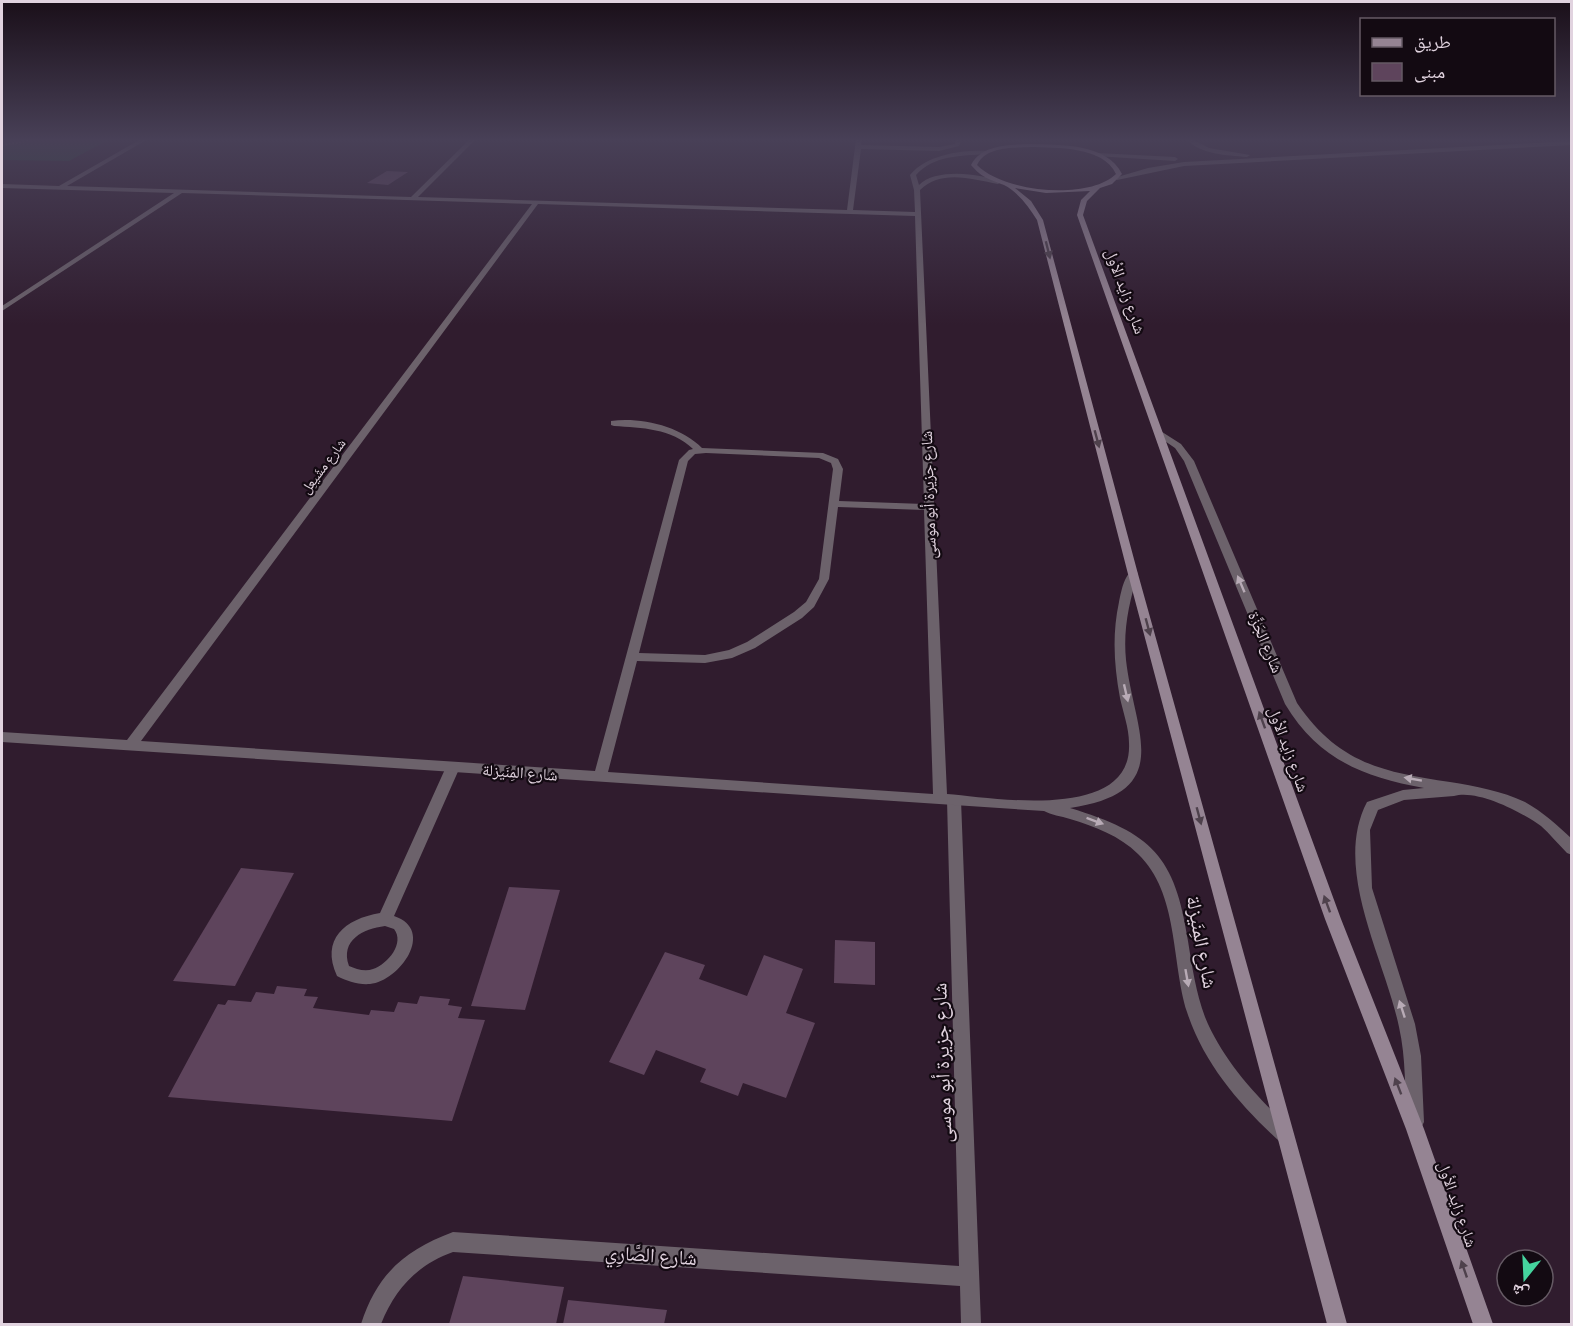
<svg xmlns="http://www.w3.org/2000/svg" width="1573" height="1326" font-family="Georgia,'Noto Naskh Arabic',serif">
<style>
.green{fill:#244537}
.building{fill:#5e445c}
.lines{fill:none;stroke-linecap:round;stroke-linejoin:round}
.path{stroke:#786676;stroke-width:2;stroke-dasharray:1.5 2;stroke-linecap:butt}
.service{fill:#6c626b;fill-rule:evenodd}
.minor{fill:#6c626b;fill-rule:evenodd}
.secondary{fill:#958493;fill-rule:evenodd}
.oneway{fill:#4e414c}
.oneway2{fill:#b8abb6}
.labels{text-anchor:middle;stroke-width:4.5;stroke-linejoin:round;paint-order:stroke}
.far-street-label{font-size:14px;fill:#e1d3df;stroke:#130a12}
.street-label{font-size:16px;fill:#e1d3df;stroke:#130a12}
.near-street-label{font-size:20px;fill:#e1d3df;stroke:#130a12}
</style>
<rect width="100%" height="100%" fill="#301c2e"/>
<polygon class="green" points="2,139 110,139 69,161 2,160"/>
<g class="building">
<polygon points="387,171 408,172 388,185 367,183"/>
<polygon points="241,868 294,873 235,986 173,981"/>
<polygon points="509,887 560,890 525,1010 471,1006"/>
<polygon points="835,940 875,942 875,985 834,983"/>
<polygon points="665,952 705,965 699,979 747,996 764,955 803,969 786,1013 815,1023 786,1098 743,1083 738,1096 700,1082 706,1069 656,1050 644,1075 609,1062"/>
<polygon points="277,986 307,989 304,996 318,997 313,1008 369,1015 371,1010 394,1012 398,1002 417,1004 420,996 450,999 448,1005 462,1007 458,1018 485,1020 452,1121 168,1097 218,1004 225,1005 228,1000 251,1002 256,992 274,994"/>
<polygon points="463,1276 564,1287 556,1324 449,1324"/>
<polygon points="568,1300 667,1310 664,1324 563,1324"/>
</g>
<g class="lines">
<polyline class="path" points="2,145 39,139"/>
<g class="service">
<path d="M1159 430 1181 444 1194 461 1297 703C1338 763 1382 772 1450 782 1475 786 1502 791 1525 802 1543 812 1557 825 1572 839V855L1567 853C1558 844 1550 834 1541 826 1522 812 1477 789 1454 796L1404 800 1378 810 1370 830 1372 888 1415 1024 1421 1056 1424 1122 1421 1128 1415 1131 1409 1128 1406 1122C1405 1090 1406 1058 1399 1027 1385 959 1332 869 1367 802L1403 790 1424 788C1363 777 1318 759 1285 704L1184 461 1175 448 1156 435V431Z"/>
<path d="M453 762 458 763 460 767 394 916C436 930 400 981 370 984 358 985 347 981 337 976 320 939 345 919 380 913L446 767 448 763ZM385 926 394 929C405 943 388 964 373 969 365 972 356 969 349 966 340 940 363 929 385 926Z"/>
<path d="M954 795 959 796 961 800 981 1324H961L960 1286 453 1252C417 1265 395 1289 381 1324H361C377 1274 405 1250 453 1232L959 1266 947 800 949 796Z"/>
</g>
<g class="minor">
<path d="M141 139H148L67 186 411 197 470 139H476L418 197 847 210 856 139H862L861 145 939 147 955 144 956 139H962L959 146 939 151 861 149 853 210 915 212 914 190 910 175C928 154 962 150 988 151L986 154C961 156 934 155 916 175L919 185C935 168 981 173 1001 182L998 184C972 179 941 169 920 190L947 794C995 798 1133 822 1129 743 1129 728 1123 712 1120 698 1114 665 1112 635 1119 602 1121 593 1124 574 1133 571L1137 572 1138 574C1129 602 1123 630 1126 660 1134 732 1177 792 1070 808 1152 833 1175 856 1188 941 1192 966 1196 993 1205 1017 1223 1061 1257 1097 1291 1129L1294 1135 1291 1141 1285 1144 1279 1141C1240 1105 1204 1064 1187 1012 1171 961 1179 893 1138 854 1120 836 1094 826 1070 819 1061 816 1051 815 1044 811L2 742V732L127 740 532 204 182 193 2 311V306L174 193 2 188V184L59 186ZM538 204 915 216 924 504 839 501 843 469 838 459 823 453 702 448C680 426 641 417 611 421V425L614 426C642 428 671 428 693 449L689 450 679 460 595 771 141 741ZM706 453 819 458 831 463 833 469 819 579 806 602 794 612 747 642 729 650 705 655 639 653 688 461 695 454ZM838 507 924 510 933 794 608 772 637 661 705 663 732 658 755 648 802 618 814 607 829 579Z"/>
<path d="M1186 139H1192L1209 148 1250 155 1247 157C1227 155 1201 155 1186 139Z"/>
<polygon points="1572,141 1572,145 1184,166 1117,180 1114,178 1148,168 1184,162"/>
<polygon points="1097,153 1175,157 1178,159 1175,161 1095,156"/>
</g>
<path class="secondary" d="M1030 144C1060 145 1107 143 1122 174L1112 184 1100 188 1087 201 1083 215 1341 919 1424 1129 1493 1324H1473L1406 1129 1325 919 1077 215 1081 200 1090 191 1046 193 1015 188 1031 201 1043 220 1138 574 1347 1324H1327L1128 574 1037 220C1029 207 1018 192 1004 185 989 179 982 178 971 165 982 144 1010 145 1030 144ZM1030 147C1057 148 1103 146 1116 174 1088 201 1003 192 977 165 986 146 1013 148 1030 147Z"/>
</g>
<defs><path id="oneway-solid" d="M-6-.8H1V-3.2L6.5 0L1 3.2V.8H-6Z" transform="scale(1.5)"/></defs>
<g class="oneway">
<use href="#oneway-solid" transform="translate(1048 250) rotate(76)"/>
<use href="#oneway-solid" transform="translate(1097 439) rotate(75)"/>
<use href="#oneway-solid" transform="translate(1148 627) rotate(75)"/>
<use href="#oneway-solid" transform="translate(1262 720) rotate(-110)"/>
<use href="#oneway-solid" transform="translate(1199 816) rotate(75)"/>
<use href="#oneway-solid" transform="translate(1327 904) rotate(-110)"/>
<use href="#oneway-solid" transform="translate(1398 1086) rotate(-111)"/>
<use href="#oneway-solid" transform="translate(1464 1269) rotate(-109)"/>
</g>
<g class="oneway2">
<use href="#oneway-solid" transform="translate(1241 584) rotate(-113)"/>
<use href="#oneway-solid" transform="translate(1126 693) rotate(77)"/>
<use href="#oneway-solid" transform="translate(1413 779) rotate(-170)"/>
<use href="#oneway-solid" transform="translate(1095 821) rotate(20)"/>
<use href="#oneway-solid" transform="translate(1187 978) rotate(80)"/>
<use href="#oneway-solid" transform="translate(1402 1009) rotate(-108)"/>
</g>
<linearGradient id="sky" x2="0" y2="1"><stop stop-color="#1a0f19"/><stop offset="0.43" stop-color="#484057"/><stop offset="1" stop-color="#484057" stop-opacity="0"/></linearGradient>
<rect width="1573" height="325" fill="url(#sky)"/>
<g class="labels">
<g class="far-street-label">
<text transform="translate(323 466) rotate(-53)" y="5">شارع مشَيعِل</text>
</g>
<g class="street-label">
<text transform="translate(1126 291) rotate(70)" y="6">شارع زايد الأول</text>
<text transform="translate(928 495) rotate(-92)" y="6">شارع جزيرة أبو موسى</text>
<text transform="translate(1266 642) rotate(67)" y="6">شارع الجَزَّة</text>
<text transform="translate(1289 749) rotate(70)" y="6">شارع زايد الأول</text>
<text transform="translate(520 772) rotate(4)" y="6">شارع المِنَيزلة</text>
<text transform="translate(1458 1204) rotate(71)" y="6">شارع زايد الأول</text>
</g>
<g class="near-street-label">
<text transform="translate(1202 942) rotate(79)" y="7">شارع المِنَيزلة</text>
<text transform="translate(942 1063) rotate(-92)" y="7">شارع جزيرة أبو موسى</text>
<text transform="translate(651 1255) rotate(4)" y="7">شارع الصَّارِي</text>
</g>
</g>
<rect width="1573" height="1326" fill="none" stroke="#e1d3df" stroke-width="6"/>
<rect x="1360" y="18" width="195" height="78" fill="#130a12" stroke="#655a64" stroke-width="1.5"/>
<rect x="1372" y="38" width="30" height="9" fill="#958493" stroke="#655a64" stroke-width="1.5"/>
<text x="1414" y="48" font-size="18" fill="#e1d3df">طريق</text>
<rect x="1372" y="63" width="30" height="18" fill="#5e445c" stroke="#655a64" stroke-width="1.5"/>
<text x="1414" y="78" font-size="18" fill="#e1d3df">مبنى</text>
<g transform="translate(1525 1278) rotate(198)"><circle r="28" fill="#130a12" stroke="#655a64" stroke-width="1.5"/>
<path d="M0-4.5L10 22L0 15L-10 22Z" fill="#45d49e"/>
<text y="-9" font-size="16" font-weight="bold" text-anchor="middle" fill="#e1d3df">ش</text>
</g>
</svg>
